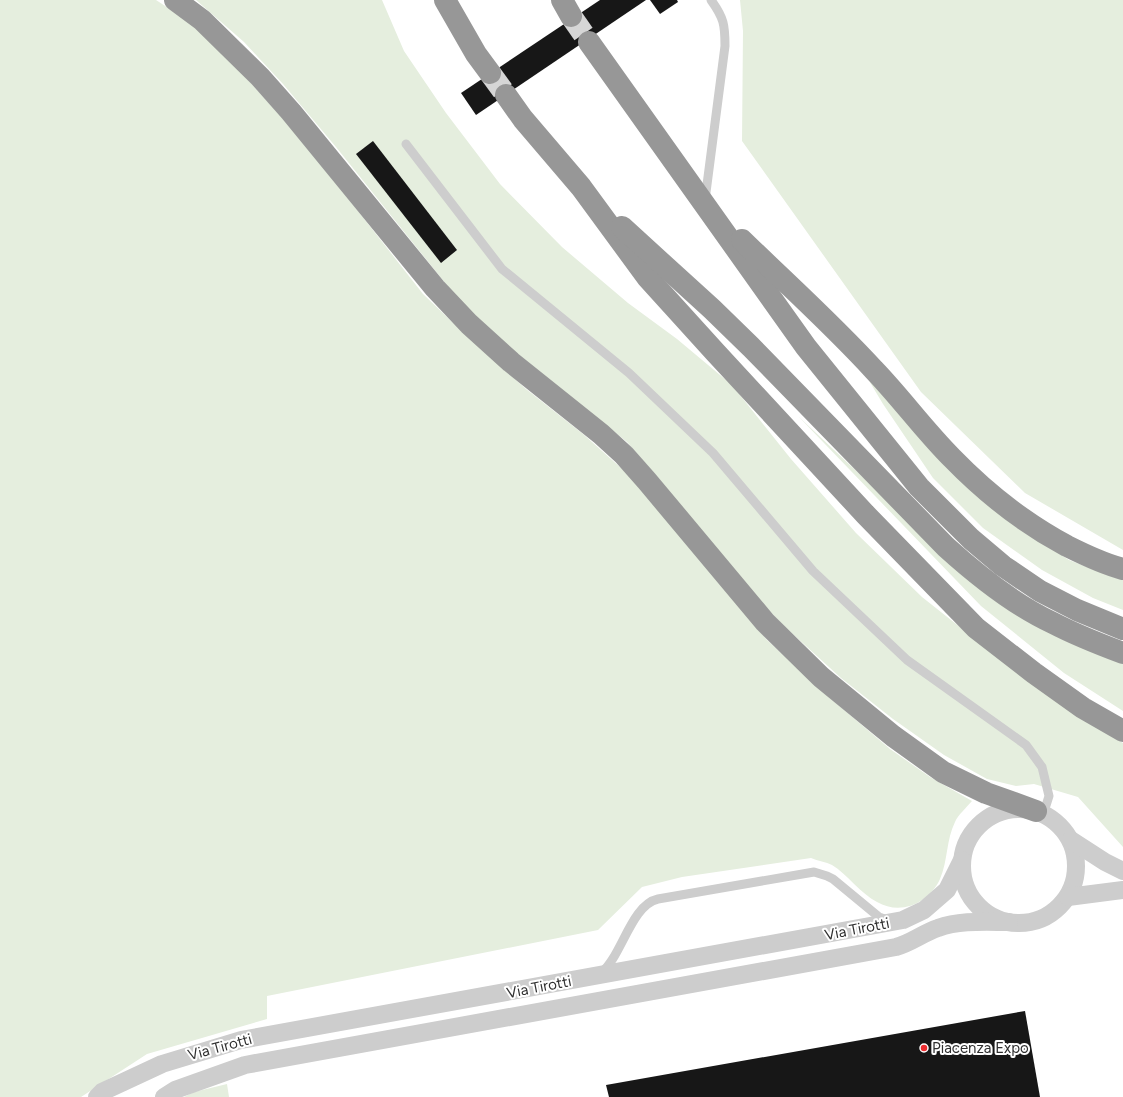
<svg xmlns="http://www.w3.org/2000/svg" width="1123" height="1097" font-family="Figtree,sans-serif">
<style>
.green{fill:#e5eede}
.building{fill:#171717}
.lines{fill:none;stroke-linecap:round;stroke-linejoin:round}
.highway-tunnel{stroke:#d6d6d6;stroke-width:22;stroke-dasharray:22 11;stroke-linecap:butt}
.lane{stroke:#cdcdcd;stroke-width:9}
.street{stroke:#cdcdcd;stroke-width:18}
.highway{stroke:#979797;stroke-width:22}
.poi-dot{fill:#ed2d30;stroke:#fff;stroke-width:1.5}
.labels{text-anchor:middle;stroke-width:4;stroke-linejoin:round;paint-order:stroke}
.street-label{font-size:15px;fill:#303030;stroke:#fff}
.poi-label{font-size:15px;fill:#303030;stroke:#fff;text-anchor:start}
</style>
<rect width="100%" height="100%" fill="#fff"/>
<g class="green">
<path d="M0 0H156L188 21 229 59 286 122 347 197 423 294 470 339 526 389 583 434 630 476 767 640 830 698 890 749 930 777 972 801C967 807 958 815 955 822 946 840 948 861 940 879 929 903 901 916 877 902 861 894 847 874 832 865 826 862 818 861 811 858L682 877 642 887 598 930 267 996V1019L147 1054 81 1097H0Z"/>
<polygon points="196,0 382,0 404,51 446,113 500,184 562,247 628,303 677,339 732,385 791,459 856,533 922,597 999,658 1063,706 1123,743 1123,847 1078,797 1034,784 1016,786 987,779 944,755 893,719 841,678 784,626 741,581 659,479 627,442 514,351 462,304 336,147 283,84 244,42"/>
<polygon points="740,0 1123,0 1123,550 1025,493 921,392 742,141 743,31"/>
<polygon points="865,374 1009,521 1069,560 1113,577 1123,579 1123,610 1093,598 1042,570 983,528 933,478 883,404"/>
<polygon points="798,416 991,598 1087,650 1123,664 1123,711 1064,673 981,606"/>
<polygon points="227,1084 229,1097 184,1097 194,1092"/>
</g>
<g class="building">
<polygon points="600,0 646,0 476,115 461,93"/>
<polygon points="650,0 677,0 678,2 660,14"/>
<polygon points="373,141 457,250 441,263 356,154"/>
<polygon points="1025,1011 1040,1097 609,1097 606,1085"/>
</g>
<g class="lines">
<g class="highway-tunnel">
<polyline points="571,16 589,42"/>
<polyline points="490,73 506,95"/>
</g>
<g class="lane">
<polyline points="406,144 502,269 629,373 713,453 813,571 907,660 1026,745 1042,767 1049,796 1043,815"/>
<path d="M705 200 725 46C725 25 724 18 711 0"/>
<path d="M601 973C622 956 631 905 658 899L814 872 827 876 833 879 879 917 887 920"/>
</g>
<g class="street">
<circle cx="1019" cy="866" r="57"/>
<polyline points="1071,840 1105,862 1123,871"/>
<polyline points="1068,897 1123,890"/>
<polyline points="97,1097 102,1092 162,1064 241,1040 903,920 924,910 947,890 962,860"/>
<path d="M164 1097 175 1090 245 1065 896 947C911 943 923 933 938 928 960 920 986 922 1009 922"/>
</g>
<g class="highway">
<polyline points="175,0 202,20 260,77 291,112 435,288 469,324 511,362 601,434 624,455 647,481 765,622 821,677 893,736 943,772 986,793 1036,811"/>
<polyline points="445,0 476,54 490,73"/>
<polyline points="562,0 571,16"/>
<polyline points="589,42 806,347 919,487 971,539 1003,566 1040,591 1077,610 1123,629"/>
<polyline points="506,95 523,119 581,187 647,277 715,352 865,514 976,628 1034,673 1083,708 1123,731"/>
<path d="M622 227 712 309 751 347 946 547C978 576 1014 605 1053 623 1076 635 1099 644 1123 653"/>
<path d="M742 240C786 283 832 324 874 370 901 398 924 430 952 458 986 493 1024 523 1067 546 1085 555 1104 564 1123 569"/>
</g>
</g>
<circle class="poi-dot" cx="924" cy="1048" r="4"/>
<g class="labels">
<g class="street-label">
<text transform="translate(857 929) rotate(-11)" y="5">Via Tirotti</text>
<text transform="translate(539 987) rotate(-11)" y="5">Via Tirotti</text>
<text transform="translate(220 1047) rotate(-15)" y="5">Via Tirotti</text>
</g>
<g class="poi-label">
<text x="932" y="1053">Piacenza Expo</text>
</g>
</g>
</svg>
